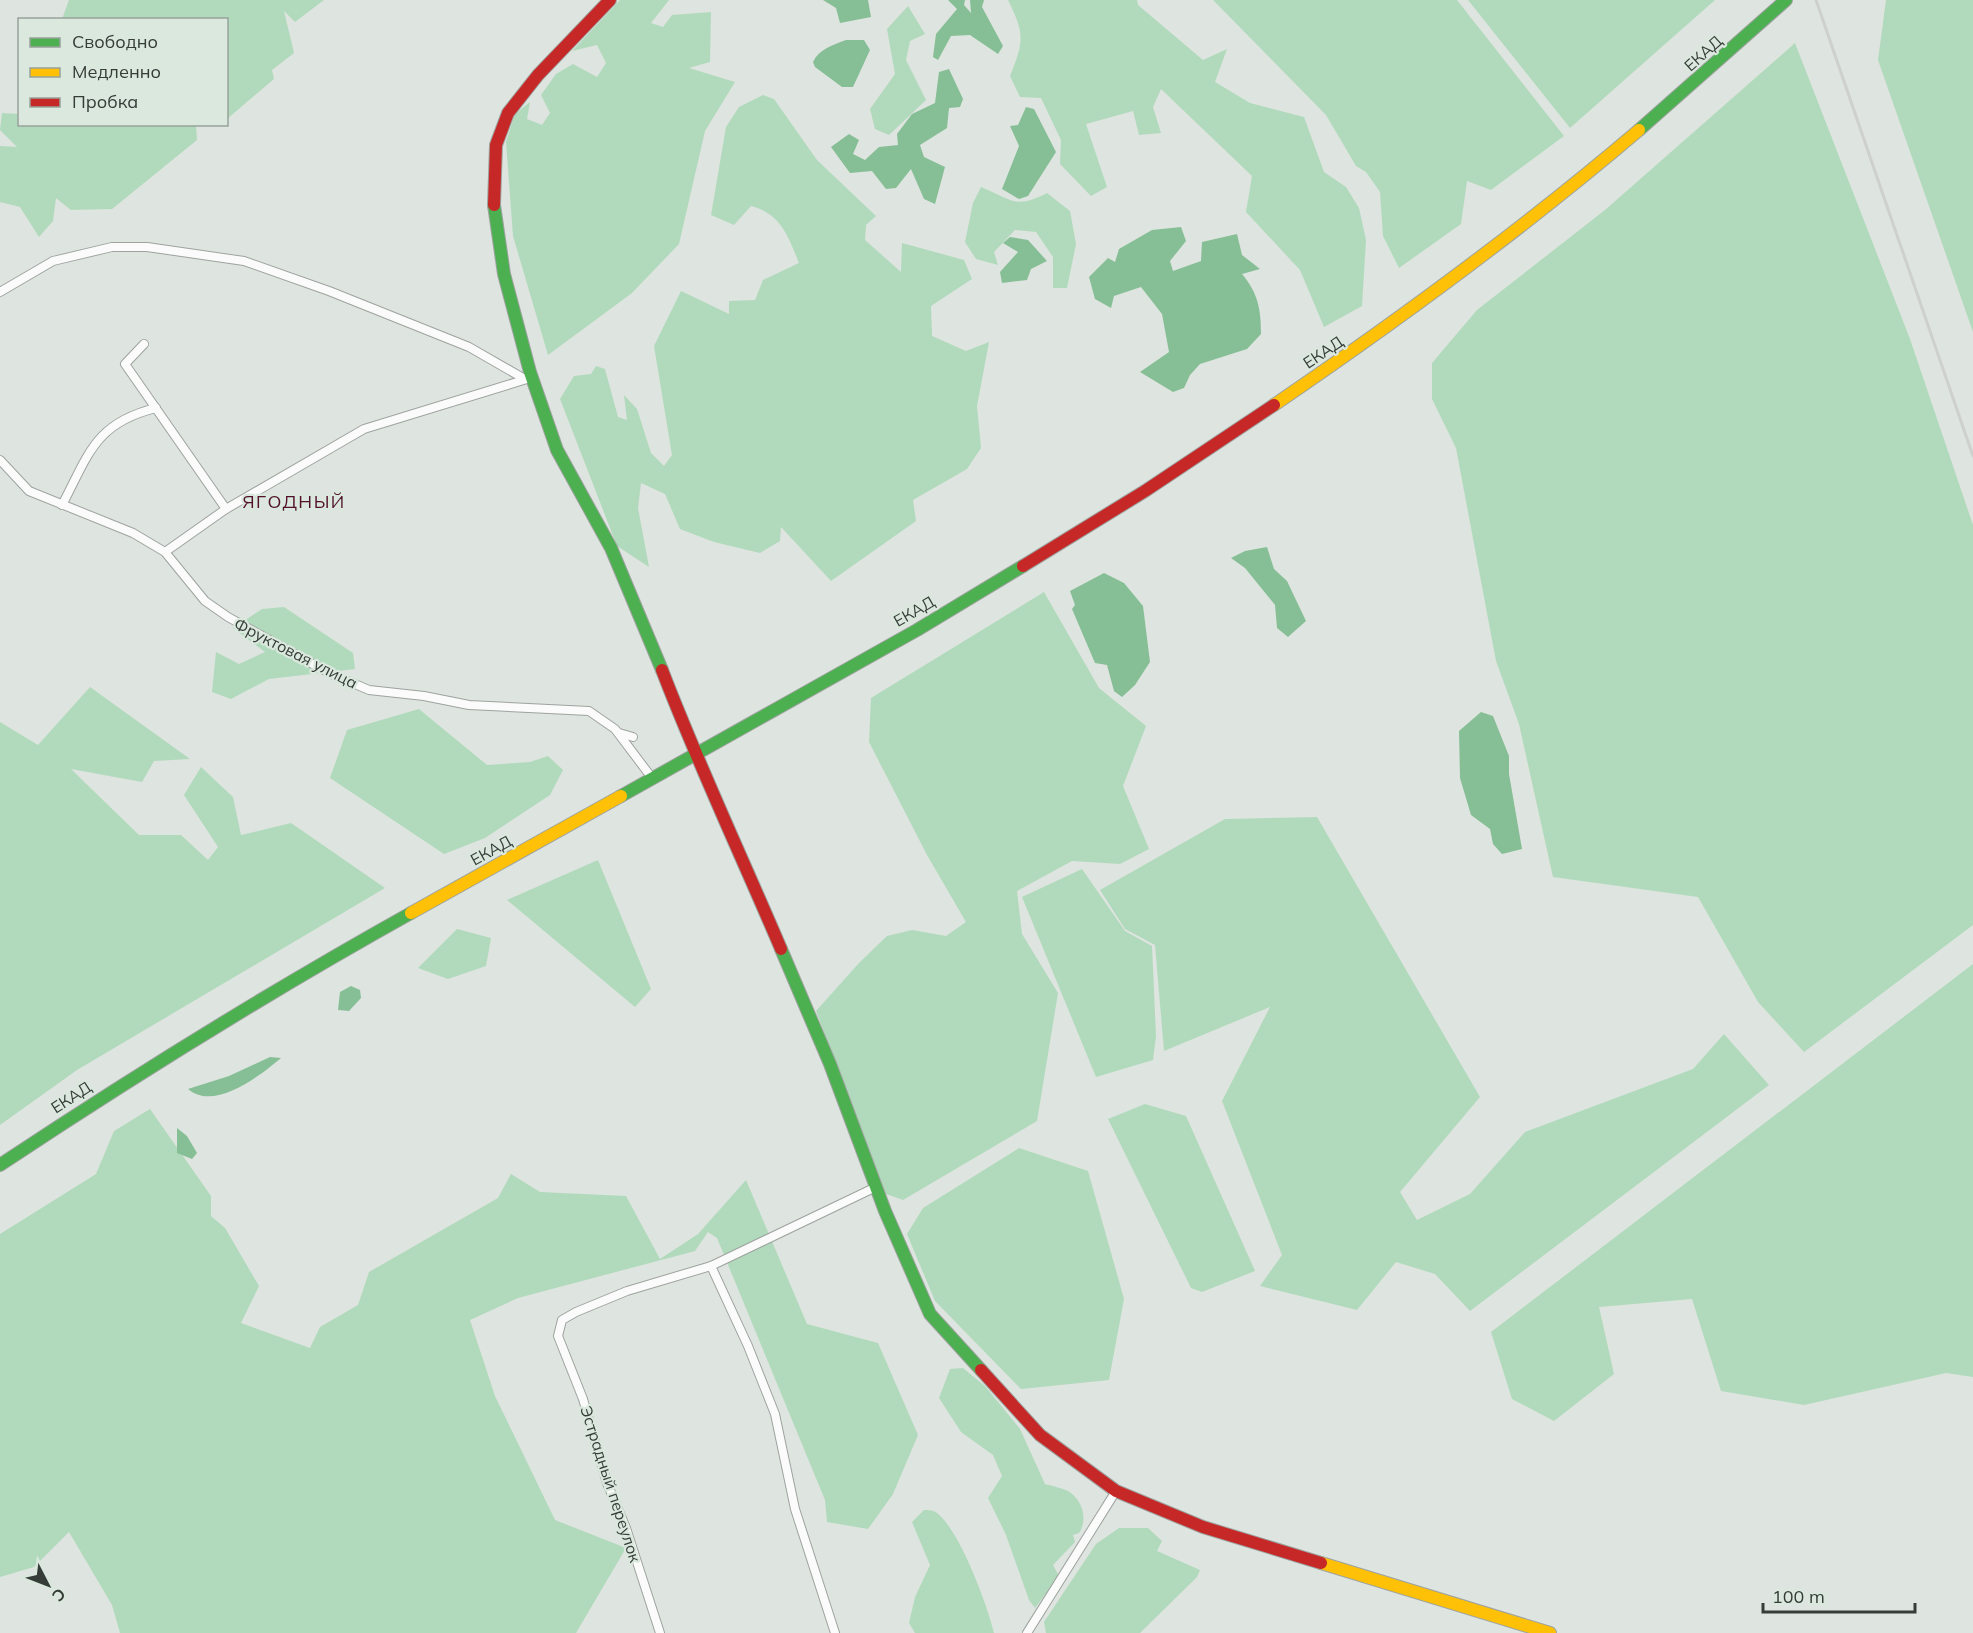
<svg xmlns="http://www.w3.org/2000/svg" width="1973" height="1633" font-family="Mulish,sans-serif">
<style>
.green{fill:#b1dabc}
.water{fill:#86bf96}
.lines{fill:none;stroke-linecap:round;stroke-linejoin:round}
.street-casing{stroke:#9ea39f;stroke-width:10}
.fast-casing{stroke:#9ea39f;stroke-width:14}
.slow-casing{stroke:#9ea39f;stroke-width:14}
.jam-casing{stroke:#9ea39f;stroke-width:14}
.street{stroke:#fafbfa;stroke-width:8}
.fast{stroke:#4caf50;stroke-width:12}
.slow{stroke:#ffc107;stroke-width:12}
.jam{stroke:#c62828;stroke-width:12}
.rail{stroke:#ced0cf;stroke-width:3}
.labels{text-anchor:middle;stroke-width:4.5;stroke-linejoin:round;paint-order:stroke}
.street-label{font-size:16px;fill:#363c38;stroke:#dae8dd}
.neighbourhood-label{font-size:18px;letter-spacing:1.5px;fill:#53102a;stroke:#dae8dd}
</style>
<rect width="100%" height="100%" fill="#dee4df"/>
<g class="green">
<polygon points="69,0 324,0 295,22 284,11 294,53 272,70 274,79 227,119 226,20 62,19"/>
<polygon points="620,0 669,0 651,23 663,27 672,15 711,12 710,62 689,68 735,82 705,131 679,244 632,293 548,355 513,236 506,142 515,114 530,102 527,119 542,125 550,113 541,95 556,74 573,64 597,77 606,63 597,45 572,51"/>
<path d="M1008 0H1137L1138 5 1203 60 1227 49 1215 82 1250 103 1304 117 1324 172 1346 187 1359 208 1366 240 1362 306 1324 327 1300 270 1246 212 1252 176 1161 89 1153 107 1161 133 1139 135 1133 111 1086 124 1107 187 1091 196 1060 164 1061 140 1041 98 1020 97 1010 76C1024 41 1025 35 1008 0Z"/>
<polygon points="1213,0 1457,0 1564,136 1491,190 1467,181 1461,224 1399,268 1383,236 1380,192 1366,172 1356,166 1326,115"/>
<polygon points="1468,0 1715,0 1570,128"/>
<polygon points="1886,0 1973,0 1973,332 1878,60"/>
<polygon points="908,6 925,34 910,41 906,60 926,100 889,135 875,129 870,109 895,74 887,29"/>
<polygon points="1795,43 1910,339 1973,525 1973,925 1804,1052 1758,1002 1698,897 1553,877 1519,724 1496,661 1456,448 1432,399 1432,363 1477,310 1605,210"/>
<path d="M763 95 774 99 817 160 876 216 866 225 865 240 901 272 902 243 964 260 972 279 931 306 932 336 966 351 989 342 977 406 981 448 967 469 913 500 916 521 831 581 781 527 780 541 760 553 714 542 680 529 665 494 641 483 638 508 649 567 617 546 560 399 574 376 591 374 596 366 605 369 618 417 627 420 624 395 637 409 651 453 664 466 672 455 654 346 681 291 729 314V301L755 300 763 280 799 263C788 236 781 214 751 206L734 225 711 215 726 127 739 107Z"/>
<polygon points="2,113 19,114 20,124 209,125 196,125 197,140 112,209 71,210 56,198 53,221 39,237 20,207 0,202 0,146 17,147 0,130"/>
<path d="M981 187C1011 199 1014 210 1047 193L1070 211 1076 244 1067 288H1053V257L1036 232 1015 230 994 252 998 265 976 259 965 242 973 203Z"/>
<polygon points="1044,592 1099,688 1146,726 1123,786 1149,849 1120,864 1072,861 1017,891 1022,934 1058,993 1037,1121 903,1200 886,1194 816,1011 859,963 887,936 912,930 946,936 966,922 927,855 869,742 871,698"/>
<polygon points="284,607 353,653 355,669 269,679 231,699 212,692 216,652 239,664 265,652 233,628 262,609"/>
<polygon points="90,687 190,759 154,761 142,782 71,769 139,835 181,835 208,860 218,847 184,795 201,767 233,797 241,835 291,823 385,888 77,1070 0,1125 0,722 38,745"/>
<polygon points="419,709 487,765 530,762 548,756 563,770 550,795 485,838 444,854 330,778 347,730"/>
<polygon points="1317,817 1480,1097 1400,1192 1417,1220 1470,1194 1525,1132 1693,1069 1724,1034 1769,1085 1470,1311 1435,1274 1396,1262 1357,1310 1260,1286 1282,1255 1222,1101 1270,1007 1164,1051 1155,945 1125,929 1100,890 1225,819"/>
<polygon points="598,860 651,989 635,1007 507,900"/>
<polygon points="1082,869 1125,931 1152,946 1156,1036 1153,1060 1096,1077 1022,897"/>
<polygon points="457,929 491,938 486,966 448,979 418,968"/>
<polygon points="1973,964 1973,1377 1946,1373 1804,1405 1721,1391 1692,1299 1599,1307 1614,1374 1554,1421 1512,1399 1491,1332"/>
<polygon points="1145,1104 1186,1116 1255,1271 1202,1292 1191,1288 1108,1119"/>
<polygon points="150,1109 211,1196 211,1216 225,1228 259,1286 241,1323 310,1348 320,1327 358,1305 369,1272 498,1198 511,1174 540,1192 626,1196 660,1259 698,1234 746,1180 807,1324 878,1343 918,1435 893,1494 868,1529 827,1522 825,1500 717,1238 708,1232 695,1251 518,1298 470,1320 495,1396 555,1520 626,1548 576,1633 120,1633 112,1605 69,1532 34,1567 0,1577 0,1234 96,1174 114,1131"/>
<polygon points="1019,1148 1088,1171 1124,1299 1109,1380 1021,1389 935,1301 907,1234 923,1208"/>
<path d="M963 1368 985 1386 1020 1429 1045 1484C1052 1486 1062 1488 1068 1491 1083 1500 1088 1520 1079 1533L1073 1535 1075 1542 1053 1565 1059 1576 1035 1608 1029 1600 1006 1535 988 1498 1002 1476 993 1455 961 1432 939 1398 950 1369Z"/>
<path d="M924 1510C929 1510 933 1510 937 1513 960 1531 987 1604 994 1633H915L909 1623 915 1597 930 1565 912 1522Z"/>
<polygon points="1119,1528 1148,1528 1162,1541 1157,1551 1200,1570 1197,1577 1140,1633 1046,1633 1044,1622 1096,1544"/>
</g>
<g class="water">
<polygon points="823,0 868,0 871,17 840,23 836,8"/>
<polygon points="948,0 965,0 964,5 971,13 970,0 984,0 982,7 1003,46 998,54 970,35 951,36 938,60 933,57 936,34 957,9"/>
<path d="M846 40H864L870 50 853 87H842L815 67 813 62C819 49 833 45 846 40Z"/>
<polygon points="949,69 963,99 960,107 949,108 947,128 920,145 924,157 945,167 935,204 924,199 911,169 896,188 886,189 872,171 850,173 831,147 849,134 859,140 853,154 865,160 879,147 898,145 897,134 912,114 935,103 939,72"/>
<polygon points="1026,107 1034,109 1056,152 1028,196 1019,199 1002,189 1019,146 1010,126 1018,125"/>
<path d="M1181 227 1186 241 1170 261 1173 271 1201 261 1202 242 1237 234 1242 255 1260 269 1242 274C1258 293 1261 309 1261 334L1247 349 1200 364 1190 375 1184 388 1173 392 1140 372 1169 352 1162 314 1141 287 1114 296 1111 308 1095 299 1089 277 1108 258 1115 262 1119 249 1152 230Z"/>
<polygon points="1010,237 1028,240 1047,261 1031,269 1027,280 1002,283 1000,272 1018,252 1003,243"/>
<polygon points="1267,547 1274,569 1287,581 1306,621 1288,637 1277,628 1275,605 1245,568 1231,558 1245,551"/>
<polygon points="1104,573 1124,583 1143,606 1150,662 1135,685 1122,697 1114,691 1107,665 1095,663 1072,609 1075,605 1070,591"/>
<polygon points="1481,712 1493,716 1509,756 1509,774 1522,849 1502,854 1493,844 1490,829 1471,815 1460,778 1459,731"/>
<polygon points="351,986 360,990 361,998 349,1011 338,1010 340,992"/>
<path d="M270 1057 281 1058C261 1075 214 1112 188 1089L229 1076Z"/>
<polygon points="177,1128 187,1136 197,1153 192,1159 177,1153"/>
</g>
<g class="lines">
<defs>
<g id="street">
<polyline points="0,292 53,261 112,247 147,247 244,261 329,291 469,347 523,378"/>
<polyline points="144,344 125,364 226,509"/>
<polyline points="0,460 29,491 133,533 165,552 205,601 228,617 329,673 369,690 424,696 469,705 589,711 615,729 652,778"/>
<path d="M62 505C89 454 95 423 156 408"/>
<polyline points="165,552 226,509 364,429 527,379"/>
<polyline points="619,733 633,737"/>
<polyline points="711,1266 748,1346 775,1414 795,1509 835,1633"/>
<polyline points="660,1633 626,1528 607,1483 583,1399 558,1336 562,1320 576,1312 627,1291 711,1266 876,1187"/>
<polyline points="1027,1633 1116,1491"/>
</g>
<g id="fast">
<polyline points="1639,130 1786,0"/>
<polyline points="494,205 504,274 530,372 557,450 611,548 662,670"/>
<polyline points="621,796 917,630 1023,566"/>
<polyline points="781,949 830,1064 885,1211 930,1314 981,1370"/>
<path d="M0 1165C134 1076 271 991 411 913"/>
</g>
<g id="slow">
<path d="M1274 405C1400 319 1523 229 1639 130"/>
<polyline points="411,913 621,796"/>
<polyline points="1321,1563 1550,1633"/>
</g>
<g id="jam">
<polyline points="494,205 496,145 508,113 538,75 610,0"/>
<polyline points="1023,566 1145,491 1274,405"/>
<path d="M662 670C698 764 741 855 781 949"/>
<polyline points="981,1370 1040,1435 1116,1491 1203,1527 1321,1563"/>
</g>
</defs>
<use href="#street" class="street-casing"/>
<use href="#fast" class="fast-casing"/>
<use href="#slow" class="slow-casing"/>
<use href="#jam" class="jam-casing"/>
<use href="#street" class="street"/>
<use href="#fast" class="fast"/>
<use href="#slow" class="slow"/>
<use href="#jam" class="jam"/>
<polyline class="rail" points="1816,0 1973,456"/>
</g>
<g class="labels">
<g class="street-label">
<text transform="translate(1703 53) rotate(-42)" y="6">ЕКАД</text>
<text transform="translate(1323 352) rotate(-34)" y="6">ЕКАД</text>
<text transform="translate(914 611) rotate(-30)" y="6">ЕКАД</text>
<text transform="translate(296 653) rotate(27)" y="6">Фруктовая улица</text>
<text transform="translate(491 850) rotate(-29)" y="6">ЕКАД</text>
<text transform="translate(71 1097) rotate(-33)" y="6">ЕКАД</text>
<text transform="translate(611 1484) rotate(72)" y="6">Эстрадный переулок</text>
</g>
<g class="neighbourhood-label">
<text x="294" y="508">ЯГОДНЫЙ</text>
</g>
</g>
<rect x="18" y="18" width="210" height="108" fill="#dae8dd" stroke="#98a39b" stroke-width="1.5"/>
<rect x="30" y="38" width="30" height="9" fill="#4caf50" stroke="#98a39b" stroke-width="1.5"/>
<text x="72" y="48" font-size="18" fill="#363c38">Свободно</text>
<rect x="30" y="68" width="30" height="9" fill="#ffc107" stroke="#98a39b" stroke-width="1.5"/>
<text x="72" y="78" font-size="18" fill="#363c38">Медленно</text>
<rect x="30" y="98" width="30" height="9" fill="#c62828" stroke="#98a39b" stroke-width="1.5"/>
<text x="72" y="108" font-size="18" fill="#363c38">Пробка</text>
<g transform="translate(48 1585) rotate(132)" stroke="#dae8dd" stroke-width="4.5" paint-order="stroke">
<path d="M0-4.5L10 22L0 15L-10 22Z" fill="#363c38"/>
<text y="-9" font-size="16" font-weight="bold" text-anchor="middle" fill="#363c38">С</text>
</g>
<path d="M1763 1603v9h152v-9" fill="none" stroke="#363c38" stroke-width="3"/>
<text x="1772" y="1603" font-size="18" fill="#363c38" stroke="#dae8dd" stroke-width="4.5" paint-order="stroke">100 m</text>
</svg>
